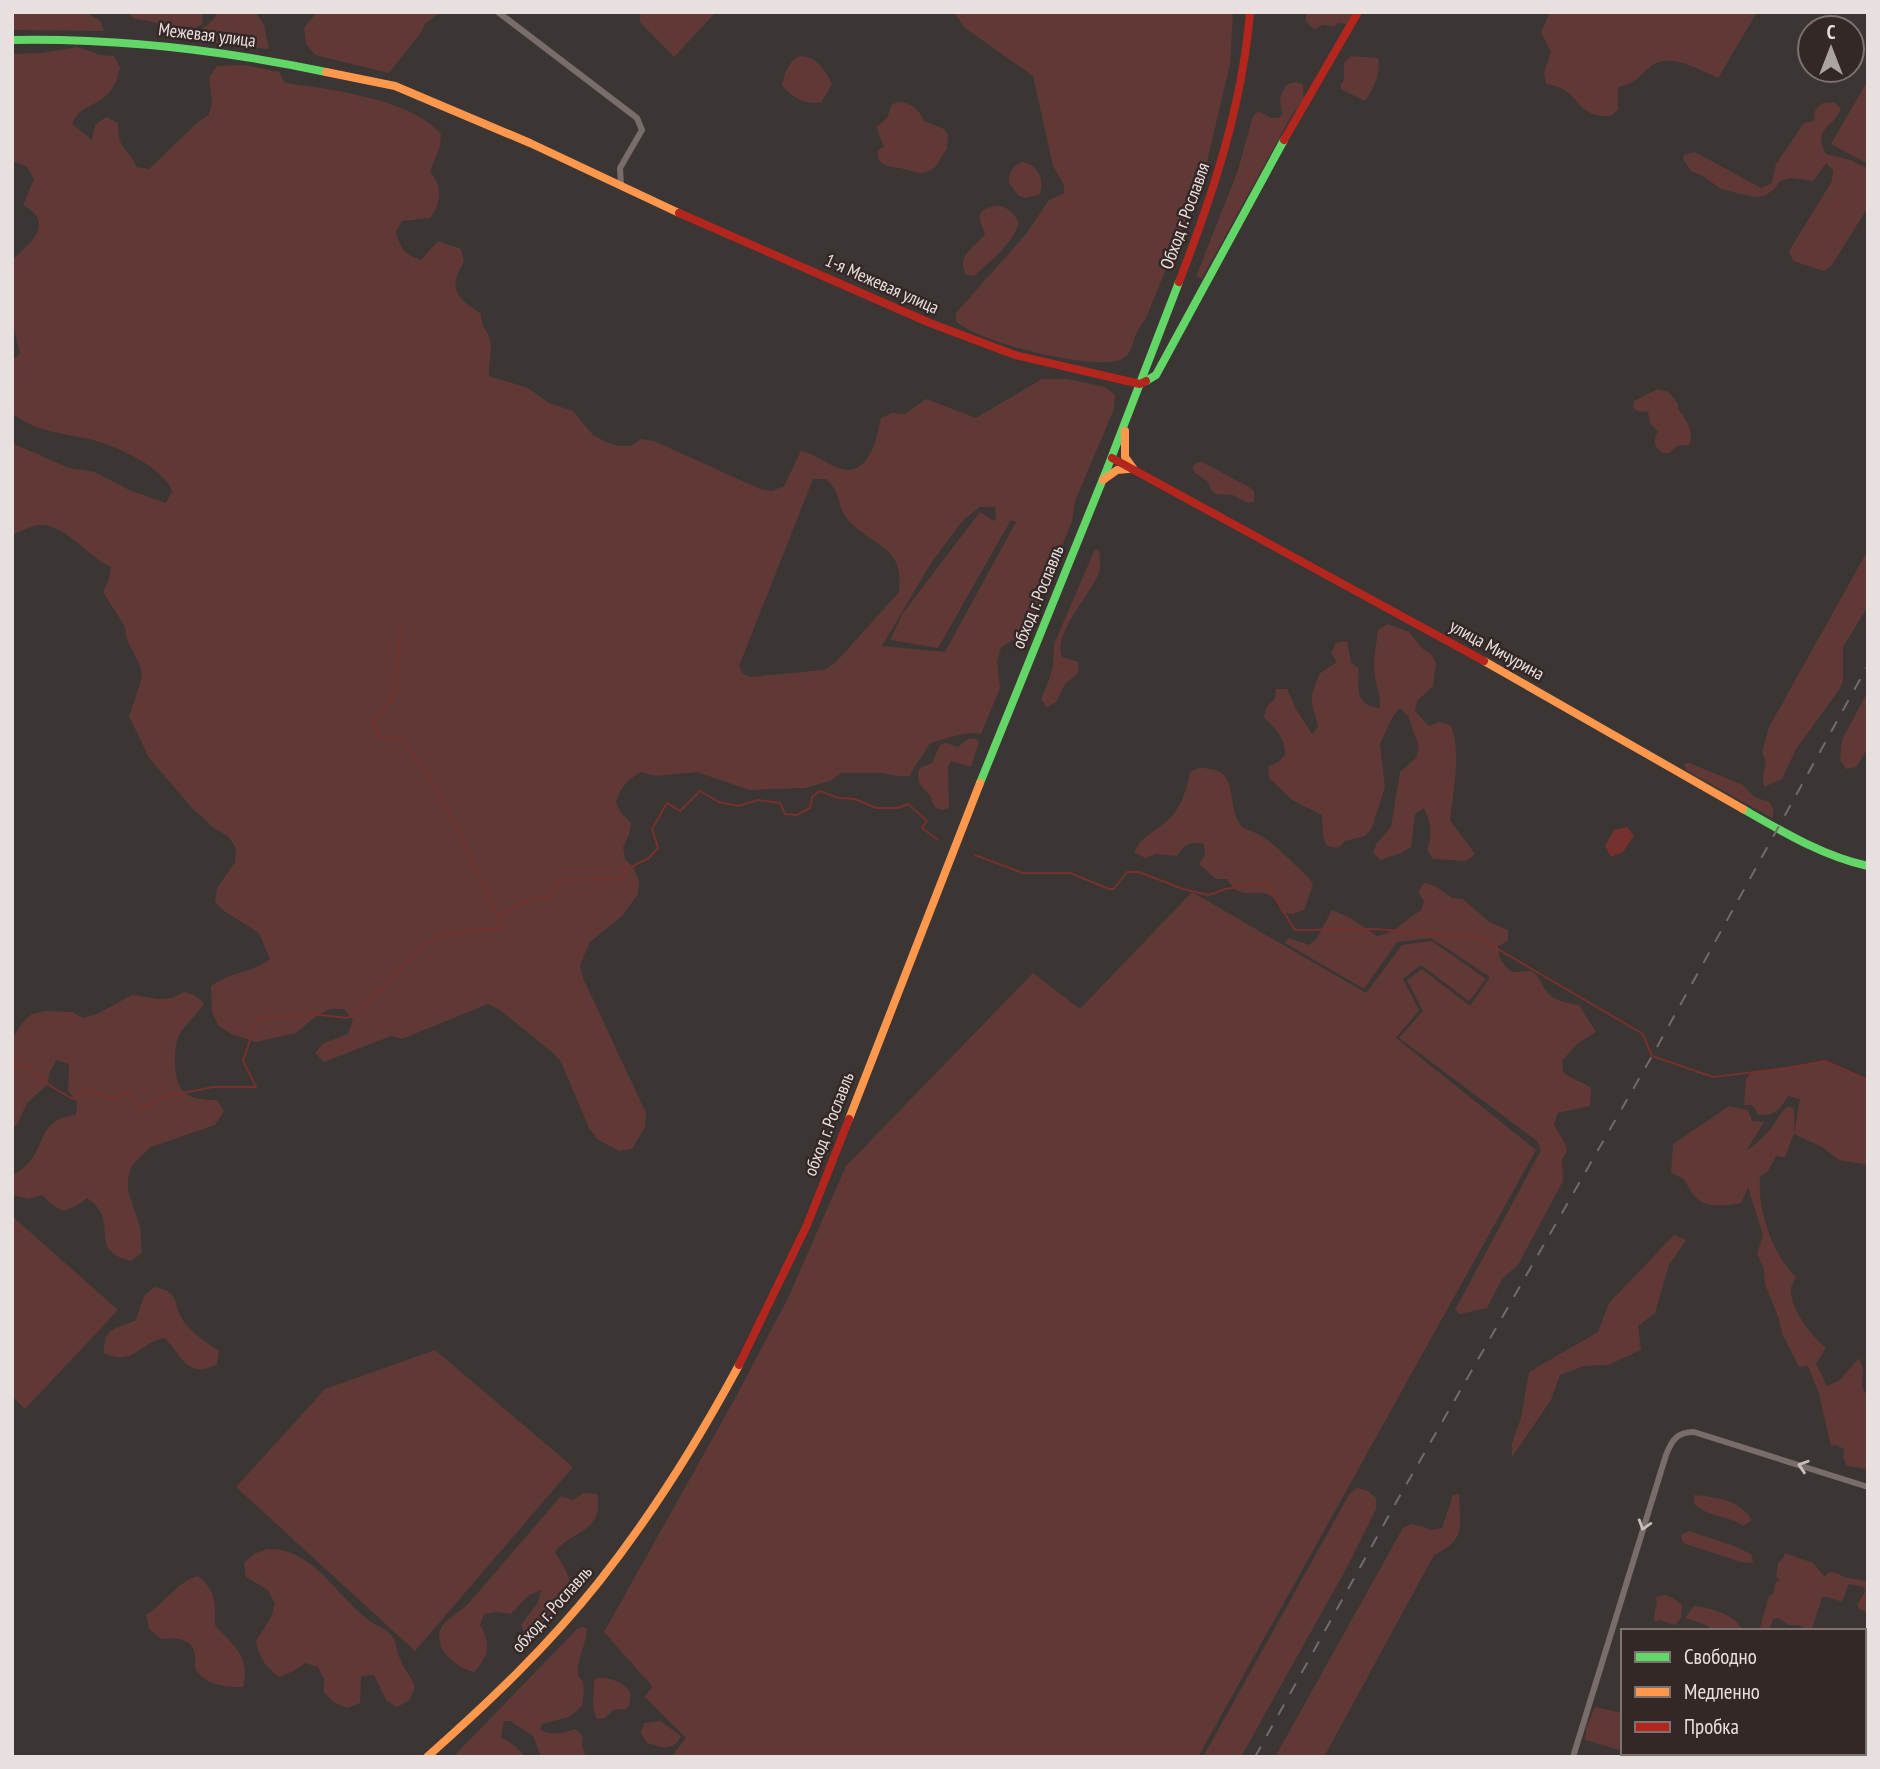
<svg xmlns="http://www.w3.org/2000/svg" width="1880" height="1769" font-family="'PT Sans Narrow',sans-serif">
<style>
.green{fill:#603937;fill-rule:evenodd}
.water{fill:#74312e}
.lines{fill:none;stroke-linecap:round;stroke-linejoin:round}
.stream{stroke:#74312e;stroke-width:2}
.street{stroke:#796d6c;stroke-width:6}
.fast{stroke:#63d668;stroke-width:8}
.slow{stroke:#ff974d;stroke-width:8}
.jam{stroke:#b3261e;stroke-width:8}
.rail{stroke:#726b6a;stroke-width:2;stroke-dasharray:12 12;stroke-linecap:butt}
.oneway{stroke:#c7bebc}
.labels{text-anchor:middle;stroke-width:5;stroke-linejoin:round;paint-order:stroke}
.street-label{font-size:18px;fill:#e8e0df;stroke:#342827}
</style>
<rect width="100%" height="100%" fill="#3b3534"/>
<g class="green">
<polygon points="12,12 89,14 100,21 104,31 12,30"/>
<path d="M130 12H200L203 15 202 24C180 38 173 30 153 22 145 19 139 22 131 16Z"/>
<polygon points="218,12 257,14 264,25 269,49 203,42 203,28 213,20"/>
<polygon points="317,12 441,12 425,24 422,31 389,73 315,55 306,44 304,28"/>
<polygon points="640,12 716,12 674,57 640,22"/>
<path d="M954 12H1233L1230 64 1203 179 1146 318C1143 323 1139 327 1137 332 1132 342 1133 353 1122 359 1094 372 977 342 956 321V313L1026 234 1049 200 1064 193V185L1053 166 1033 76 965 28Z"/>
<polygon points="1306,12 1353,12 1347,24 1338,23 1334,26 1323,25 1314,29 1306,22"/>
<path d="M1550 12H1757L1718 78C1699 70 1669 51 1650 67 1636 79 1637 82 1618 87V109L1611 116C1572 118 1582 88 1546 84L1544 73 1551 52 1541 32Z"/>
<path d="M77 47 101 55 114 56 120 68C110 112 85 96 72 124L92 140 95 125 106 117 118 123C118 151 127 146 137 167L149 169 198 122 209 115 212 102 209 77 217 66 245 65 279 72 285 83C330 89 411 99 441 134L440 147 430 171C442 187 442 202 430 218L402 221 396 232C400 248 405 255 421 260L438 241 461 249 464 262C447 290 457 297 481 314 482 331 488 329 490 341 493 352 488 364 489 376L528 388 549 403 573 411 593 435 606 442 618 446H631L641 439 654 441 760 489 772 491 784 486 801 451C815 454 823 462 836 467 867 481 877 440 881 418L892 413 905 414 926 399 976 418 1042 379H1068L1105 387 1115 395 1114 409 1075 501 1072 521 1026 637 1012 640 1001 648 997 662 1000 688 981 734C964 731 948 739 930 743 924 755 915 764 910 776H896L882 773H841L830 781 805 788 749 790 697 772 655 776 641 772C627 780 621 787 616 802L621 813 631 823 629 835 623 847 625 859 634 868 639 881 638 894 622 916 590 942 580 965 583 978 646 1113 645 1127 632 1149 619 1151 597 1139 589 1128 561 1062 552 1052 500 1010 488 1004 402 1039 391 1036 324 1062 315 1053 324 1043 348 1034 353 1020 344 1009H330L316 1016 296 1033 256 1042 231 1034 219 1026 212 1013 211 986C229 972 252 973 270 959L259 933 224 911 215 902 217 888 235 862 236 848 228 836 215 829 193 809 149 758 129 716 142 678 140 665 127 640 125 627 103 592 109 579 111 567C88 557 66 524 39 525 31 526 20 532 12 535V443L69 468 95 472 129 490 166 503 172 491C163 467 118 447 93 440 64 433 37 433 12 413V360L20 354 12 320V260C31 243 56 223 23 205L34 179 27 167 16 162 12 163V54L42 53ZM813 479H826C842 492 836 507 849 521 876 549 904 545 899 592L836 662 824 670 750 677 743 674 739 666ZM980 507H995L996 520 994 521 980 512 903 613 890 640 938 648 1011 520 1016 522 945 652 882 646 931 563 964 519Z"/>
<path d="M799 56C817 56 824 69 832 84L821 103C804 104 792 98 782 85 784 74 789 61 799 56Z"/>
<path d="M1351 56 1378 58C1381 74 1374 87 1365 101L1341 89V84L1344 80V63Z"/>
<polygon points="1868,80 1868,164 1831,144"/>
<path d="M1296 82 1303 85 1304 100 1293 113 1202 278 1196 277 1238 170 1253 116 1258 111 1271 118H1279L1283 113C1278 101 1280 93 1288 84Z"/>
<path d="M899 102C912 103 919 109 924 121L944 129 948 135 947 149C940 156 940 165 931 170 919 177 910 169 899 168 887 166 876 165 878 150L884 147C882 139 878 135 877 127L887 118 892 104Z"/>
<path d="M1834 102 1841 109C1833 129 1812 127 1826 154L1851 160 1868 169V207L1832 265 1824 271 1793 261 1789 251 1832 181 1833 171 1826 163 1813 181 1791 178 1780 181 1774 189 1765 196 1754 197 1721 189 1703 176 1691 171 1683 159 1684 155 1695 152 1761 188 1772 183 1776 164 1804 123 1814 121 1815 110 1823 103Z"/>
<path d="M1023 162C1038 165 1046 181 1039 195L1025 198 1018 195 1009 183C1009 172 1012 165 1023 162Z"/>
<path d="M999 206C1010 208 1014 214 1019 223 1011 246 991 260 974 276L967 275C954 258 975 246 985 234 976 215 977 208 999 206Z"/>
<path d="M1658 389 1669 392 1678 404V409C1686 420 1695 430 1689 445L1677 446 1669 453H1663C1653 446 1653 441 1658 431L1650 423 1648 412 1637 411 1633 407 1634 401Z"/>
<polygon points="1202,462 1249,487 1254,491 1254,502 1248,503 1233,495 1216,494 1212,491 1207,481 1194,472 1193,467 1196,463"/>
<path d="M1095 549 1099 551C1100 558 1101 566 1099 573 1091 594 1052 634 1062 657L1079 662 1078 673 1065 684 1056 702 1047 707 1041 699 1048 683 1053 665 1054 644Z"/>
<polygon points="1868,550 1868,606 1843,647 1843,681 1839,690 1796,749 1782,779 1764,787 1763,776 1766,762 1762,752 1769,727"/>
<path d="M1388 624 1409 632 1423 649 1432 655 1436 664 1433 686 1417 701 1415 711 1429 726 1439 722 1450 725C1462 746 1453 795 1450 820L1475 854 1466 861 1433 859 1427 850C1433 834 1431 823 1424 808L1415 814 1411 847 1401 853 1380 860 1373 852 1377 843 1391 827 1400 772 1416 758 1419 747 1408 716 1400 708 1393 716 1380 744 1385 787 1372 828 1365 836 1345 841 1338 848 1327 846 1323 836 1322 815 1292 800 1269 778 1268 766 1278 762 1285 755C1285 738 1276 729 1264 717L1267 706 1275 699 1276 689H1287L1296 709 1312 734 1318 727C1317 718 1313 711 1312 703 1310 693 1317 684 1319 674L1337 662 1331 653 1336 643 1347 641 1351 662 1359 669C1358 689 1355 706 1380 708 1381 696 1376 687 1375 675 1372 661 1377 644 1378 630Z"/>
<polygon points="1868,691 1868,748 1856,767 1846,769 1840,760 1842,740"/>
<path d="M975 738 979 742 971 767 951 761 948 766 949 808C939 812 932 808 931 797 922 786 914 783 920 768L932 763 940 745 946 743 958 747 968 739Z"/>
<polygon points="1689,763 1743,785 1754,797 1769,802 1774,810 1772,818 1686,770 1684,764"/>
<path d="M1199 768C1245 768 1222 803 1243 828 1263 834 1276 846 1290 860 1299 869 1307 873 1313 885L1304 910 1293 914 1282 912C1279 908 1277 900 1273 897 1256 885 1241 904 1227 879H1216L1199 864 1205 855 1204 844C1190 841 1184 844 1177 856L1156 854 1145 858 1134 852C1140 838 1151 834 1162 825 1180 812 1186 793 1190 772Z"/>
<path d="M1424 883 1435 886 1452 898 1463 899 1489 922 1508 930V941L1498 946C1498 959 1502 964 1512 972L1532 971C1538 976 1539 979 1543 986 1551 1001 1564 1002 1579 1005L1596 1032 1577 1044 1562 1061 1563 1072C1572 1080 1582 1081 1591 1088L1590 1106 1558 1113 1554 1124C1558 1134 1565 1140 1567 1151L1562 1160 1563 1181 1518 1265 1502 1279 1487 1308 1460 1314 1455 1310 1541 1150 1537 1141 1399 1038 1423 1011 1407 980 1422 969 1470 1006 1490 977 1431 938 1397 942 1364 989 1285 943 1289 938 1309 945 1317 938 1332 910 1350 918 1377 936C1400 932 1403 919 1421 911L1424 901 1418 892Z"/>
<polygon points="1192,892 1366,993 1402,945 1432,941 1486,979 1469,1001 1421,965 1403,979 1419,1010 1396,1038 1536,1150 1198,1757 671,1757 686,1738 645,1697 652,1686 604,1632 733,1402 788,1298 846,1166 1033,973 1080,1009"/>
<path d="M184 992 194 995 204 1003C197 1016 184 1024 178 1038 175 1047 175 1055 175 1065 177 1095 188 1100 217 1100L224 1111 215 1125 151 1147 132 1165 128 1178V1191L140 1227 142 1253 131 1261C85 1250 122 1221 87 1198L76 1206 63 1211 51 1204 42 1195 29 1199 12 1195V1175C51 1157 31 1119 76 1115L77 1102 68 1091 69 1064 56 1060 50 1072 47 1085 27 1103 17 1125 12 1127V1039L22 1023 32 1014 45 1011 72 1012 83 1018 97 1014 132 995 159 999 172 998Z"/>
<path d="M1825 1061 1868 1080V1165L1839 1160 1822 1147 1794 1134 1800 1099 1788 1096C1780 1110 1776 1115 1759 1115L1752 1105H1744L1746 1079 1751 1072Z"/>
<path d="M1729 1106 1748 1110 1752 1121 1764 1122 1746 1151C1756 1144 1764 1137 1771 1128 1778 1120 1780 1111 1789 1106L1794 1109V1134L1785 1157 1776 1156 1768 1171 1760 1177C1757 1209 1772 1254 1796 1277 1794 1281 1792 1284 1791 1288 1789 1307 1812 1337 1826 1348L1816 1364 1827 1386 1839 1381 1859 1358 1863 1368 1862 1387 1868 1398V1469L1847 1466 1843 1457 1844 1449 1836 1445 1831 1446 1819 1394 1808 1366 1799 1367 1782 1333 1779 1319 1765 1284 1764 1269 1757 1254 1763 1235 1748 1187 1741 1203C1711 1208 1698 1208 1684 1179L1671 1173 1673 1144Z"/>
<polygon points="12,1216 118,1310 25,1409 12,1396"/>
<polygon points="1674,1235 1686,1240 1669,1265 1655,1313 1638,1326 1641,1350 1608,1365 1584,1366 1560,1375 1551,1400 1512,1457 1512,1443 1521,1418 1529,1372 1598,1332 1609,1303"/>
<path d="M154 1287C181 1291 172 1305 184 1322 193 1334 207 1343 219 1351L217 1364C189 1380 182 1357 165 1338 139 1342 135 1367 104 1353 104 1326 115 1330 136 1320L144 1296Z"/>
<polygon points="435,1350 573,1467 415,1651 236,1487 325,1389"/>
<polygon points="1358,1488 1368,1491 1376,1498 1376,1509 1346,1569 1241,1757 1203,1757 1350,1493"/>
<path d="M584 1493 597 1494C604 1534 572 1529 555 1552 573 1582 578 1588 551 1614 542 1622 538 1630 527 1637L521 1625 538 1602 541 1590 529 1595 511 1614 498 1612 484 1614 480 1625C491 1643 489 1657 474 1672 456 1668 429 1646 443 1625 446 1620 462 1610 468 1604 499 1568 530 1532 561 1496L573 1500Z"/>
<path d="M1459 1494C1460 1527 1467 1539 1434 1555L1324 1757H1275L1403 1528 1412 1524 1432 1530 1442 1528 1453 1495Z"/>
<path d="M1694 1495C1717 1497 1740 1500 1752 1520L1744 1526C1729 1516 1708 1517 1694 1504Z"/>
<polygon points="1689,1531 1734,1546 1751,1554 1754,1563 1741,1562 1683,1543 1681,1535"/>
<path d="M267 1549C311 1547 336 1594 367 1619 374 1625 384 1627 390 1634 397 1641 396 1650 400 1659 404 1670 412 1676 415 1688L409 1701 397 1707 386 1700 374 1675 361 1676 360 1703 347 1708 333 1702 324 1692V1679L318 1667 305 1663 294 1671 279 1677C265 1666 259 1658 256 1641L271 1617 275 1604 268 1590 246 1577 244 1563 254 1554Z"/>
<path d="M1785 1553 1813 1563 1825 1577 1829 1572C1838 1572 1838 1575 1845 1577 1852 1579 1860 1579 1868 1582V1613L1859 1609 1857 1605 1865 1592 1864 1587 1849 1584 1842 1602 1827 1597 1822 1598 1811 1631H1806L1800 1625H1789L1778 1618 1773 1619 1769 1631H1759L1769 1596 1773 1594 1776 1582 1780 1580 1776 1576 1778 1563 1784 1557Z"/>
<path d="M198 1576C217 1591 215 1604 215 1626 234 1645 251 1658 243 1687 227 1688 201 1684 195 1667 194 1664 196 1659 195 1656 194 1638 174 1637 161 1639L149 1629 146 1615C166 1602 177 1582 198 1576Z"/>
<path d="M1665 1595 1673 1598 1682 1605 1681 1618 1675 1625 1660 1620 1655 1622C1652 1613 1659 1605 1656 1597Z"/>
<path d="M1694 1606C1708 1607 1734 1614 1741 1628L1737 1631H1714L1706 1625 1685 1618Z"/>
<path d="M582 1627 587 1628C587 1643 577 1657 578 1673 579 1680 580 1676 583 1683 585 1690 583 1699 582 1706L569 1717 542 1724 540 1729C550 1737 564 1733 575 1729L583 1736 582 1746 586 1757H541L533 1736 510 1721H504L501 1737 515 1746 525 1757H453L577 1629Z"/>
<path d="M599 1678C611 1677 626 1683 631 1694L629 1705 626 1709 614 1710C607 1715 606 1721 596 1718L593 1707 594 1680Z"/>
<polygon points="1595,1707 1623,1713 1623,1751 1585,1740 1586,1728"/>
<path d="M660 1721 681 1736C672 1753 662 1747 647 1743L641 1733 644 1723Z"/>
</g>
<polygon class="water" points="1627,827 1634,836 1623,852 1611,857 1605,846 1614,830"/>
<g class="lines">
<g class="stream">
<polyline points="401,622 395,696 372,722 379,736 403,740 427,774 454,822 499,918"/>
<polyline points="975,855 1023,873 1070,873 1109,889 1114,889 1127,872 1139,872 1183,889 1209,895 1225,889 1266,883 1295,930 1377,929 1479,938 1643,1034 1652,1056 1713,1077 1789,1068 1825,1061 1868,1080"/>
<path d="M12 1068 25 1065 52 1087 73 1099 85 1090 116 1099 127 1092 142 1109 162 1097 213 1087H256L243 1061 257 1019 312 1014 348 1018 383 988 420 948 443 934 501 928 500 918 521 901C533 902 542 897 553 897L558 880 622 879 625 870 649 858 658 848 652 829 667 803 680 811 700 791 719 802 738 806 758 800 780 803 785 814 797 815 810 808 812 797 820 791 838 798 855 799 876 808H898L908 804 927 821 922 828 938 840"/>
</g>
<g class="street">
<polyline points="498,12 637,118 642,130 620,168 621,185"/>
<path d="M1573 1757 1666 1455C1672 1440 1677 1432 1694 1432L1868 1487"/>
</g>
<g class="fast">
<path d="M12 40C119 38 222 50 326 72"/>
<polyline points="1146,381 1156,375 1284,140"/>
<polyline points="980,783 1107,469 1179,282"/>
<path d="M1743 809C1783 832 1823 856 1868 866"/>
</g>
<g class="slow">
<polyline points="326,72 395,86 530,143 679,213"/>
<polyline points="1125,431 1125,457 1133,468"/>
<polyline points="1103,480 1117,470 1128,469"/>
<polyline points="1484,661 1743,809"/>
<polyline points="849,1119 980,783"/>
<path d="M427 1757C488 1703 547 1647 598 1583 652 1515 698 1441 739 1365"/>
</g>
<g class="jam">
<polyline points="1284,140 1358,12"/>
<polyline points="679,213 930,323 1015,355 1140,384 1146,381"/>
<path d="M1179 282C1213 194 1242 107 1250 12"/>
<polyline points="1112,458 1484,661"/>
<polyline points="739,1365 807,1225 849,1119"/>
</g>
<polyline class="rail" points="1255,1757 1398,1499 1652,1056 1868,665"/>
</g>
<defs><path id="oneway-chevron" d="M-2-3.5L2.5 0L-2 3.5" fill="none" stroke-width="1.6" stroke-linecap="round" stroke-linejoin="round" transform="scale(1.75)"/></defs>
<g class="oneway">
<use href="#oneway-chevron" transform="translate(1803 1466) rotate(-162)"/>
<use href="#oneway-chevron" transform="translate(1644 1525) rotate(107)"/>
</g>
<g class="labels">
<g class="street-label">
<text transform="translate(207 35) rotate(7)" y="6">Межевая улица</text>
<text transform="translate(1185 216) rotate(-70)" y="6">Обход г. Рославля</text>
<text transform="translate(882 284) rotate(24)" y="6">1-я Межевая улица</text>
<text transform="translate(1038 597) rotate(-68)" y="6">обход г. Рославль</text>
<text transform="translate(1497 650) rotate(29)" y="6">улица Мичурина</text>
<text transform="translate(829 1124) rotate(-69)" y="6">обход г. Рославль</text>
<text transform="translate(552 1609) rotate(-48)" y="6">обход г. Рославль</text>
</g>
</g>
<rect width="1880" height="1769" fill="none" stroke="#e8e0df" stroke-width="28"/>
<rect x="1621" y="1629" width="245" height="126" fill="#342827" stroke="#7c7271" stroke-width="2"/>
<rect x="1635" y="1652" width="35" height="10" fill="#63d668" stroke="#7c7271" stroke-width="2"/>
<text x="1684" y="1664" font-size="21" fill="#e8e0df">Свободно</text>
<rect x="1635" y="1687" width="35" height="10" fill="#ff974d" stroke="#7c7271" stroke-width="2"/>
<text x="1684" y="1699" font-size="21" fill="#e8e0df">Медленно</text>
<rect x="1635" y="1722" width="35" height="10" fill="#b3261e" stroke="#7c7271" stroke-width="2"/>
<text x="1684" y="1734" font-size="21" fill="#e8e0df">Пробка</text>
<g transform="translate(1831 49)"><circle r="33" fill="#342827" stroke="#7c7271" stroke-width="2"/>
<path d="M0-5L12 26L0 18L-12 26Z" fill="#aba4a3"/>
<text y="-10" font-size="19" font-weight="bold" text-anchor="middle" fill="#e8e0df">С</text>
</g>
</svg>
